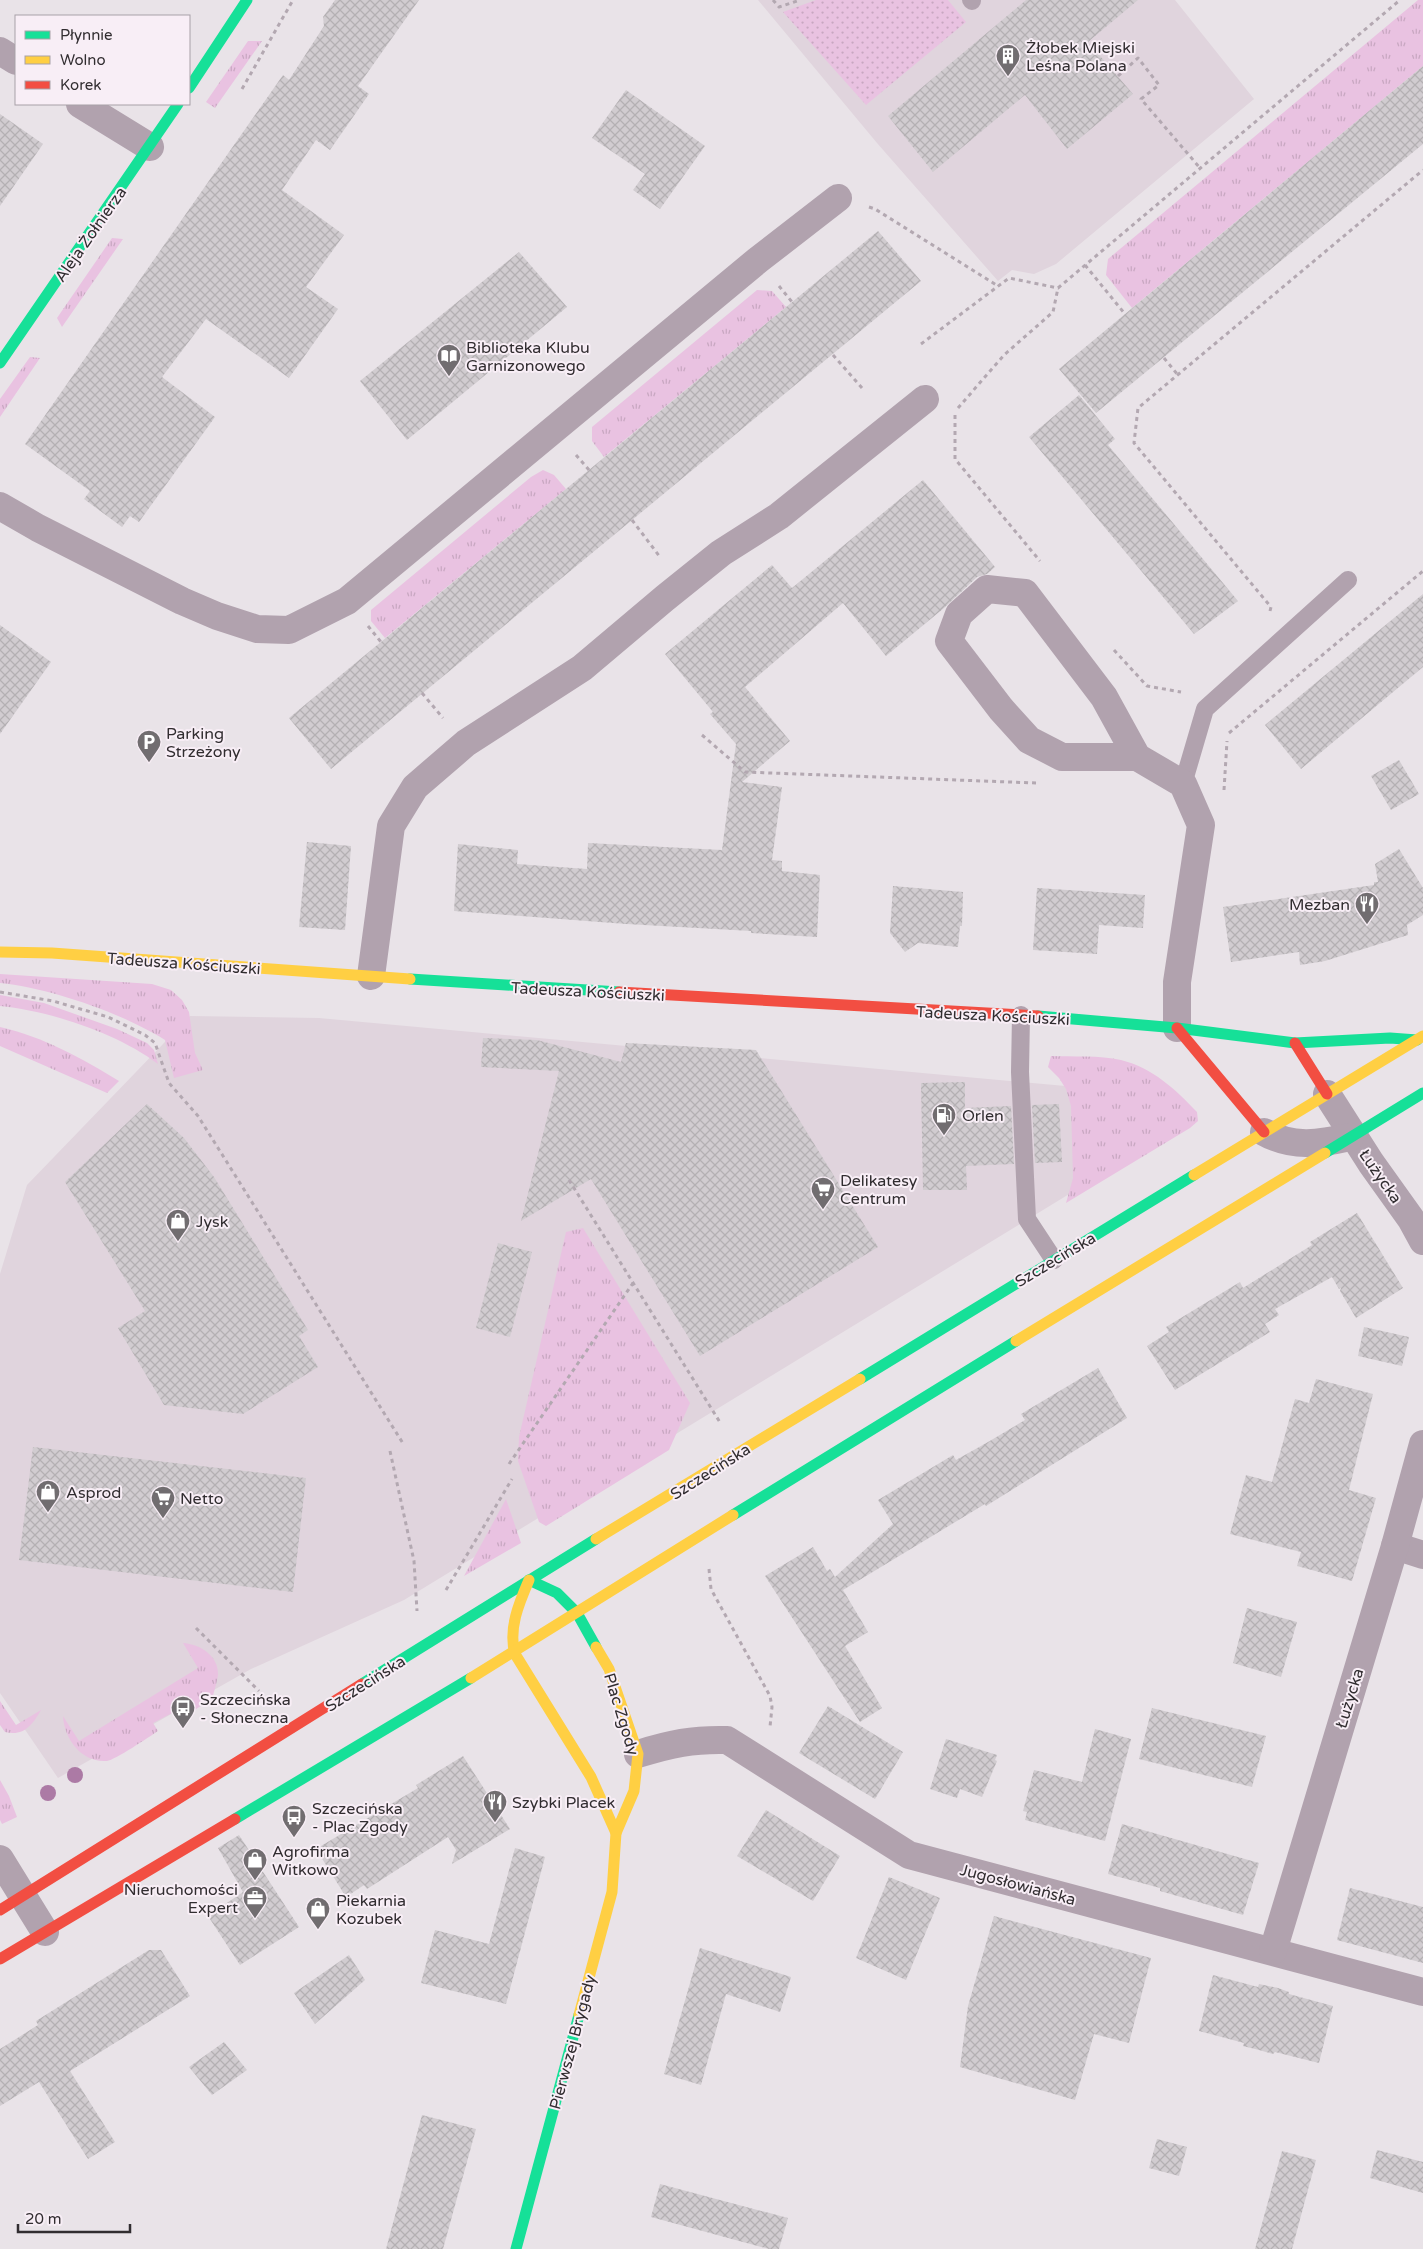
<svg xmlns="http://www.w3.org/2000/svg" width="1423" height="2249" font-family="'Varela Round',sans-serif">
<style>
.built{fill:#e0d4dd}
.grass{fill:url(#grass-tufts)}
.park{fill:url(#park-dots)}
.building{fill:url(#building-cross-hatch)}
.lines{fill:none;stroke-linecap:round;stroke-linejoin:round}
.path{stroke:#b3a8b1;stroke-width:3;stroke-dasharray:4 4;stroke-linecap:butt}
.lane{stroke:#b1a2ae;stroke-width:18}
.street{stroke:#b1a2ae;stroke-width:28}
.fast{stroke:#16e098;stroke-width:11}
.slow{stroke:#ffcf43;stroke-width:11}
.jam{stroke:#f24e42;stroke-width:11}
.tree{fill:#ac7aa5}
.labels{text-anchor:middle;stroke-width:4;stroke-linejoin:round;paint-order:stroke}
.poi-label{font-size:16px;fill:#312d30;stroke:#f8eef6;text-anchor:start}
.street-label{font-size:16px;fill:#312d30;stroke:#f8eef6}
</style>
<defs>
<pattern id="grass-tufts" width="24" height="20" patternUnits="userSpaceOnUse" patternTransform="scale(1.25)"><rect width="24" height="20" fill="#e9c2e1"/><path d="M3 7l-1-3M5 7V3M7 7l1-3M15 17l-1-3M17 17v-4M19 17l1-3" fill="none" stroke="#c8a7c1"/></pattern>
<pattern id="park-dots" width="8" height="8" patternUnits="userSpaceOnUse" patternTransform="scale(1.25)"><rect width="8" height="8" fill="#e9c2e1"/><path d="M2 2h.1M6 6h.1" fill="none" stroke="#c8a7c1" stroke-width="1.8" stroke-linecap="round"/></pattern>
<pattern id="building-cross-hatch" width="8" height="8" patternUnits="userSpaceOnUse" patternTransform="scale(1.25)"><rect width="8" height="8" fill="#d1ccd0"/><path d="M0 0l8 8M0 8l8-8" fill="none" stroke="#b4b0b3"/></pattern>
</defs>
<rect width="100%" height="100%" fill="#e9e3e8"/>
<g class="built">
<polygon points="758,0 1175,0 1254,99 1056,264 1034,274 1012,270 998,281 877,143"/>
<polygon points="190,1016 319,1018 1131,1092 1179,1127 404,1600 251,1669 58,1778 0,1693 0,1274 27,1185"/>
</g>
<g class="grass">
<polygon points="1418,0 1423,0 1423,66 1132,308 1106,275 1108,259"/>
<polygon points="248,41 262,41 215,108 206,102"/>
<polygon points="112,238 123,239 62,327 57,318"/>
<polygon points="757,290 772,291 786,307 604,457 592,441 592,427"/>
<polygon points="30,357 40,358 0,417 0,399"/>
<polygon points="543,470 554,475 566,489 385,638 371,621 371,610 531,477"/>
<path d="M0 974 152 984 171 990 182 1000 189 1012 195 1053 203 1070 174 1078 165 1040C122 1013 50 988 0 983Z"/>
<path d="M0 995 44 1003 117 1029 147 1043 154 1050 158 1064C117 1033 50 1011 0 1006Z"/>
<path d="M0 1027C44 1037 81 1058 119 1081L107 1093 0 1046Z"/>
<path d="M1051 1056C1072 1057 1100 1055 1121 1060 1153 1068 1175 1089 1197 1112L1198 1121 1190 1128 1066 1203 1073 1178 1071 1106 1066 1089 1059 1078 1048 1067Z"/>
<polygon points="583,1228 690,1403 669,1450 546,1526 539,1522 518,1461 519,1437 566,1232"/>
<polygon points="506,1499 521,1543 464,1576"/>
<path d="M183 1643C200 1644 219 1656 218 1675 217 1683 214 1691 212 1699L177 1721 172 1713 153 1723 158 1731C149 1737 115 1760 107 1761 82 1763 64 1739 63 1716L79 1741 198 1668Z"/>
<path d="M0 1701 16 1725 41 1710C33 1724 24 1737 5 1732L0 1725Z"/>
<polygon points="0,1780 9,1796 17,1817 2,1824 0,1820"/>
</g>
<polygon class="park" points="816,0 948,0 966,22 866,105 783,12"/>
<g class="building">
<polygon points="335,0 419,0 358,86 369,94 330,150 316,140 282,190 344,235 306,287 338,309 289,378 206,319 162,377 215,417 139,522 130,516 122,527 84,499 90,491 25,444 283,75 289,80 324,26 323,17"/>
<polygon points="1026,0 1138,0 1088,42 1133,94 1067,149 1025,95 933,172 888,116"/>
<polygon points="1423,66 1423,144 1096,413 1059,369"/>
<polygon points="626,90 705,146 660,209 633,190 645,174 592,138"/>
<polygon points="0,114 43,144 0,206"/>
<polygon points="878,231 921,281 331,769 289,718"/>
<polygon points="519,252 567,307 407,440 360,381"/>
<polygon points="1079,395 1115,439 1108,445 1238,601 1194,634 1029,437"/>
<polygon points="923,480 995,567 987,574 977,577 944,608 886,656 843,603 745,687 790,741 742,782 782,787 772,860 782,861 782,871 820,875 817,937 751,933 751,931 626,924 454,911 458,844 518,850 517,864 587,869 588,843 722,850 736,744 710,714 713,712 665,654 772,565 792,588"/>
<polygon points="1423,594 1423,667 1301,769 1265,725"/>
<polygon points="0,625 51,662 0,734"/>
<polygon points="1399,760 1419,794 1391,810 1371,776"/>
<polygon points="307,842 351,846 345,930 299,927"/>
<polygon points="1399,849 1423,888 1423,915 1407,925 1408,935 1325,961 1300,965 1299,952 1231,962 1223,907 1374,885 1374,882 1378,882 1375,864"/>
<polygon points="893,886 963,892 962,926 960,926 958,947 918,943 905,952 890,933"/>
<polygon points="1037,888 1145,895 1143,928 1099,925 1097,954 1033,950"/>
<polygon points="483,1038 537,1040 621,1062 626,1043 756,1050 878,1247 700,1356 591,1179 521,1221 559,1071 481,1067"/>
<polygon points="965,1082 965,1108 1011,1106 1014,1164 966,1166 967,1190 923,1190 921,1083"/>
<polygon points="147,1104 184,1138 214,1177 308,1330 299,1336 318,1367 243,1414 164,1405 118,1328 145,1311 65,1182"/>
<polygon points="1059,1104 1062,1162 1035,1163 1032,1105"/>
<polygon points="1357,1213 1403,1288 1356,1318 1340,1291 1341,1288 1339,1289 1332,1277 1275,1309 1279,1315 1265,1324 1270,1332 1175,1390 1147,1346 1169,1332 1166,1327 1240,1282 1243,1288 1312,1245 1310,1242"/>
<polygon points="498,1243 532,1252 510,1337 476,1328"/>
<polygon points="1364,1327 1409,1337 1402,1366 1358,1356"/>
<polygon points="1098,1368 1127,1418 986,1506 985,1504 843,1590 868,1632 845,1646 882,1708 860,1722 765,1576 813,1547 827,1571 830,1569 835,1577 893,1524 878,1500 953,1455 956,1460 988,1442 1025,1420 1021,1414"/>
<polygon points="1316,1379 1373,1394 1349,1490 1376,1498 1352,1581 1297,1566 1301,1552 1230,1534 1246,1475 1272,1482 1295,1399 1309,1403"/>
<polygon points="33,1447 306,1478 293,1592 19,1560"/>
<polygon points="1247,1608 1297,1622 1281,1677 1233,1663"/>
<polygon points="828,1706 903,1752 875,1799 799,1753"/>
<polygon points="1152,1708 1266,1736 1252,1787 1139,1759"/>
<polygon points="1095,1729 1131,1739 1105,1841 1025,1820 1027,1812 1023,1811 1034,1770 1082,1782"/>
<polygon points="946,1739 997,1755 995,1760 997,1761 982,1797 960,1789 957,1798 930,1789"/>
<polygon points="463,1756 510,1829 452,1864 456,1850 448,1837 367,1889 364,1885 346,1897 316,1849 418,1788 416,1785"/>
<polygon points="766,1810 840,1856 813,1901 737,1856"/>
<polygon points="1122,1824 1259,1863 1243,1915 1160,1891 1160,1888 1108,1874"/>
<polygon points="239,1835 299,1927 240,1965 208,1916 243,1892 218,1848"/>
<polygon points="515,1848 545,1857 506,2004 421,1983 435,1930 489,1944"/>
<polygon points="889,1877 940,1898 906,1980 856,1958"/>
<polygon points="1350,1888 1423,1907 1423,1963 1337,1940"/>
<polygon points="994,1916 1151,1958 1129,2043 1094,2034 1075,2100 960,2067 968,2006"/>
<polygon points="700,1948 791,1977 780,2012 726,1994 701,2085 664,2074"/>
<polygon points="149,1950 161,1950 190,1996 70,2071 115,2142 88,2159 39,2082 0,2106 0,2049 38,2025 36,2021"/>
<polygon points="349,1955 365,1980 315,2024 294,1993"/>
<polygon points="1213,1975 1258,1987 1259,1984 1278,1988 1289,1992 1289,1994 1333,2006 1319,2063 1275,2052 1273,2054 1259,2050 1243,2046 1244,2043 1199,2031"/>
<polygon points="224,2042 247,2070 212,2095 189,2067"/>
<polygon points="422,2115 476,2129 443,2249 386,2249"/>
<polygon points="1157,2139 1187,2147 1179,2176 1149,2168"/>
<polygon points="1377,2150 1423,2162 1423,2193 1370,2178"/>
<polygon points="1282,2151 1316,2160 1292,2249 1255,2249"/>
<polygon points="660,2184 788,2218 779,2249 769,2249 651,2217"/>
</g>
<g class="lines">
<g class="path">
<polyline points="773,0 779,7 800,0"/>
<polyline points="1118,76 1138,58 1159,85 1141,99 1200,168"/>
<polyline points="242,89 293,0"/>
<polyline points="869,207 875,209 998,286"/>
<polyline points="1085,265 1125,314"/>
<polyline points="779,286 792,302"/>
<polyline points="921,344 1009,278 1058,288 1400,0"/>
<polyline points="833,355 862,388"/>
<polyline points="1164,358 1178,375"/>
<polyline points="958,408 1004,355 1053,312 1058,288"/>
<polyline points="955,415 955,459 1040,561"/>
<polyline points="576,455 589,470"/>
<polyline points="632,520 660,557"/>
<polyline points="1270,611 1271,607 1134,443 1138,408 1423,170"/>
<polyline points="368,626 381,642"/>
<polyline points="1114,650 1147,686 1181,692"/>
<polyline points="422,693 443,718"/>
<polyline points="1229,733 1423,571"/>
<polyline points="702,735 745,772 1036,783"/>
<polyline points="1224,790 1227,741"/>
<polyline points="0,992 53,1001 108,1017 145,1035 155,1043 169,1083 198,1116 404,1445"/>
<polyline points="569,1180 721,1424"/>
<polyline points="390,1451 414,1561 417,1611"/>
<polyline points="509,1464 633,1283"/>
<polyline points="709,1569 711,1589 770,1696 772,1707 770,1727"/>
<polyline points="446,1590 512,1479"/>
<polyline points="196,1628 259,1691"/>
</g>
<g class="lane">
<polyline points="971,0 972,1"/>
<polyline points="1183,784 1205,709 1348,580"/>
<polyline points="1021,1015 1020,1072 1027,1219 1054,1260"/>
</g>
<g class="street">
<polyline points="0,51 16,61"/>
<polyline points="80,104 150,147"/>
<polyline points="0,506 38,528 182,601 217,616 257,629 289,630 347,601 758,260 838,198"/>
<polyline points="1137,757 1062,757 1029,740 1001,709 949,641 959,614 987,589 1025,593 1104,697 1137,757 1183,784 1201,825 1177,982 1177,1028"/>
<polyline points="371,976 391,826 415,787 466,743 582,668 665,598 721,553 779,516 925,399"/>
<polyline points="1327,1094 1371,1163 1411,1219 1423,1241"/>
<path d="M1264 1132C1292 1148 1319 1144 1350 1137"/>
<polyline points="1395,1546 1423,1555"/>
<path d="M638 1754C670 1744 693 1739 727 1740L909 1855 1423 1992"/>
<polyline points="0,1859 45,1932"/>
<polyline points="1273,1951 1395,1546 1423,1444"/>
</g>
<g class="fast">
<polyline points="189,88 247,0"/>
<polyline points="0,363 178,104"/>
<polyline points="410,979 619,992"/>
<polyline points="1038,1016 1177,1028 1295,1043 1390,1038 1417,1040"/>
<polyline points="1325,1153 1423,1093"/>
<polyline points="860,1379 1194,1175"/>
<polyline points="733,1515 1016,1341"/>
<polyline points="529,1580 557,1593 577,1613 596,1647"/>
<polyline points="362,1684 596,1539"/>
<polyline points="235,1819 471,1678"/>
<polyline points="516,2249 579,2015"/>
</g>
<g class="slow">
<polyline points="0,952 52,953 410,979"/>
<polyline points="1194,1175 1423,1036"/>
<polyline points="1016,1341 1325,1153"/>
<polyline points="596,1539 860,1379"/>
<path d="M529 1580C519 1603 508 1629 515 1654L591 1777 616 1833"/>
<polyline points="471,1678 733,1515"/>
<polyline points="579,2015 612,1892 616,1833 634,1791 638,1754 609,1669 596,1647"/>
</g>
<g class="jam">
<polyline points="619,992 1038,1016"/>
<polyline points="1177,1028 1264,1132"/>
<polyline points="1295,1043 1327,1094"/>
<polyline points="0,1910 362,1684"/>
<polyline points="0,1959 235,1819"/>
</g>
</g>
<g class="tree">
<circle cx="75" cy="1775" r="8"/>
<circle cx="48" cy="1793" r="8"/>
</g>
<defs>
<symbol id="building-pin" viewBox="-11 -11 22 30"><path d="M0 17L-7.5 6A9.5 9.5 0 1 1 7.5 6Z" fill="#716d70" stroke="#f8eef6"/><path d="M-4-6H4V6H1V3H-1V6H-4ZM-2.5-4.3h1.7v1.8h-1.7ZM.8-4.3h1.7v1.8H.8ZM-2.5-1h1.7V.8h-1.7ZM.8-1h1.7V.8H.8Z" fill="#fff"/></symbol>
<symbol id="library-pin" viewBox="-11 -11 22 30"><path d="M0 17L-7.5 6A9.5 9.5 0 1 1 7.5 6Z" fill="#716d70" stroke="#f8eef6"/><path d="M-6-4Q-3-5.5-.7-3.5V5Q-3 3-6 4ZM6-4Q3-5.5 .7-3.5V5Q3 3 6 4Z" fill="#fff"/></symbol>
<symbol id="parking-pin" viewBox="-11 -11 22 30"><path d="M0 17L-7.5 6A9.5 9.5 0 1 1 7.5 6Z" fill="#716d70" stroke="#f8eef6"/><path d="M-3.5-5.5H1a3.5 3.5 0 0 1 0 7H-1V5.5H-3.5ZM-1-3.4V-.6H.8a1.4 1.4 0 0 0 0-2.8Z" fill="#fff"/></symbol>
<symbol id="restaurant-pin" viewBox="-11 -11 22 30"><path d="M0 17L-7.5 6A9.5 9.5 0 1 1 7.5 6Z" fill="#716d70" stroke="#f8eef6"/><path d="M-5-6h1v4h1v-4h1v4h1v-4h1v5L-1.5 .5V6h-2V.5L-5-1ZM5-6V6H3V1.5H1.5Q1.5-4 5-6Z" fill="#fff"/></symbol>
<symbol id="fuel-pin" viewBox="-11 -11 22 30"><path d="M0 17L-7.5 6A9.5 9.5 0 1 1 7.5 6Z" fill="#716d70" stroke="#f8eef6"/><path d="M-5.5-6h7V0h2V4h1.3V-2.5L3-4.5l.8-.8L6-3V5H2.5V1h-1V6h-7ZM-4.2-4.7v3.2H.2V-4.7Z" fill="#fff"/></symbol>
<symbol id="supermarket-pin" viewBox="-11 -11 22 30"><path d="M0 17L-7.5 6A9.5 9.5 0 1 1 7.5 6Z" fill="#716d70" stroke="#f8eef6"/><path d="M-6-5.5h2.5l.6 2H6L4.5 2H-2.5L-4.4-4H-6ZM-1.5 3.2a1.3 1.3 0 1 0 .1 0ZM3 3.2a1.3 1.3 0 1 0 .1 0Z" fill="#fff"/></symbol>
<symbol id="shop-pin" viewBox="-11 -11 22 30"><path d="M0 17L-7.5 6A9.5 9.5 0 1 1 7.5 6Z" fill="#716d70" stroke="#f8eef6"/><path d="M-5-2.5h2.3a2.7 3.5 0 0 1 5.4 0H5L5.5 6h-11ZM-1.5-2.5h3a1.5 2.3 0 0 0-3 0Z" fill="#fff"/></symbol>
<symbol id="bus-pin" viewBox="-11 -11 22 30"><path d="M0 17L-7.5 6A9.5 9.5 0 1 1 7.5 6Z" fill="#716d70" stroke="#f8eef6"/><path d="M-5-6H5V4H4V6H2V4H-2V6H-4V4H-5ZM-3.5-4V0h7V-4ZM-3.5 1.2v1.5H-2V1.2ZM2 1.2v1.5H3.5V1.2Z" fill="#fff"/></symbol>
<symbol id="office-pin" viewBox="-11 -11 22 30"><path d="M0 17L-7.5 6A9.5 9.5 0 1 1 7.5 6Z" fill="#716d70" stroke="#f8eef6"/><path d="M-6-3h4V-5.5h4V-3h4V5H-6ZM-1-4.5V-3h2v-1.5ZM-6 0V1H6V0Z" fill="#fff"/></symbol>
</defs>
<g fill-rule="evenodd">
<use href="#building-pin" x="994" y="42" width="28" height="38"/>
<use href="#library-pin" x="435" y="342" width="28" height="38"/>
<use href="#parking-pin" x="135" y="728" width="28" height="38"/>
<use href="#restaurant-pin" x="1353" y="890" width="28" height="38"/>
<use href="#fuel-pin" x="930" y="1101" width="28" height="38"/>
<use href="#supermarket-pin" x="809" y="1175" width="28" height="38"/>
<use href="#shop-pin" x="164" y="1207" width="28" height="38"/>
<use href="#shop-pin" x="34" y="1478" width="28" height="38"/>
<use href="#supermarket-pin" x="149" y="1484" width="28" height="38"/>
<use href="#bus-pin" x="169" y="1694" width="28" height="38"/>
<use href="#restaurant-pin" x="481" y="1788" width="28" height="38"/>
<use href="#bus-pin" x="280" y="1803" width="28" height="38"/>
<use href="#shop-pin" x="241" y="1846" width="28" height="38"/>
<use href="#office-pin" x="241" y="1884" width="28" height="38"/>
<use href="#shop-pin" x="304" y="1895" width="28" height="38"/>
</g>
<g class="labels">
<g class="poi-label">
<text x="1026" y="53">Żłobek Miejski<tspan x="1026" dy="18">Leśna Polana</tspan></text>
<text x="466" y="353">Biblioteka Klubu<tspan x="466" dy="18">Garnizonowego</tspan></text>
<text x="166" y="739">Parking<tspan x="166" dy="18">Strzeżony</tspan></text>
<text x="1350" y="910" text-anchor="end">Mezban</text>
<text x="962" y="1121">Orlen</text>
<text x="840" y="1186">Delikatesy<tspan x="840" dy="18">Centrum</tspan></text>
<text x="196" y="1227">Jysk</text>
<text x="66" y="1498">Asprod</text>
<text x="180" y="1504">Netto</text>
<text x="200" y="1705">Szczecińska<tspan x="200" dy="18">- Słoneczna</tspan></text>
<text x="512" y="1808">Szybki Placek</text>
<text x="312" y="1814">Szczecińska<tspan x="312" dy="18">- Plac Zgody</tspan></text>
<text x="272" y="1857">Agrofirma<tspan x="272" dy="18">Witkowo</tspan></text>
<text x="238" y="1895" text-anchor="end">Nieruchomości<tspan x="238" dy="18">Expert</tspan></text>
<text x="336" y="1906">Piekarnia<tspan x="336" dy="18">Kozubek</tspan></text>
</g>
<g class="street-label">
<text transform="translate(90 234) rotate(-55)" y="6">Aleja Żołnierza</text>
<text transform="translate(184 963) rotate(4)" y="6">Tadeusza Kościuszki</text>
<text transform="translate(588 991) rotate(3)" y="6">Tadeusza Kościuszki</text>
<text transform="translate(993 1015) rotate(3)" y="6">Tadeusza Kościuszki</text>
<text transform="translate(1381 1176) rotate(55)" y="6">Łużycka</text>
<text transform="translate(1055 1259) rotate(-31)" y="6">Szczecińska</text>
<text transform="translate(710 1471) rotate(-32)" y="6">Szczecińska</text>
<text transform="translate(365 1683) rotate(-32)" y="6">Szczecińska</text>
<text transform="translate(1349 1698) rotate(-73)" y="6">Łużycka</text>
<text transform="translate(622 1714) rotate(73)" y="6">Plac Zgody</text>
<text transform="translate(1018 1884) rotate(15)" y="6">Jugosłowiańska</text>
<text transform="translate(572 2042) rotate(-75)" y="6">Pierwszej Brygady</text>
</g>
</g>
<rect x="15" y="15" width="175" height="90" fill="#f8eef6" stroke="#a8a1a7"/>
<rect x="25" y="31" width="25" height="8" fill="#16e098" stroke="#a8a1a7"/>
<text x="60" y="40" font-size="15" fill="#312d30">Płynnie</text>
<rect x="25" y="56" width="25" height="8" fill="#ffcf43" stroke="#a8a1a7"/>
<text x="60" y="65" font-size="15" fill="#312d30">Wolno</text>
<rect x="25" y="81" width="25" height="8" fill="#f24e42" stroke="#a8a1a7"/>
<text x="60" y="90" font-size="15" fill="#312d30">Korek</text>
<path d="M18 2224v8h112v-8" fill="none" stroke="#312d30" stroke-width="2.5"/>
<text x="25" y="2224" font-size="15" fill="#312d30" stroke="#f8eef6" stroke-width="4" paint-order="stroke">20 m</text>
</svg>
